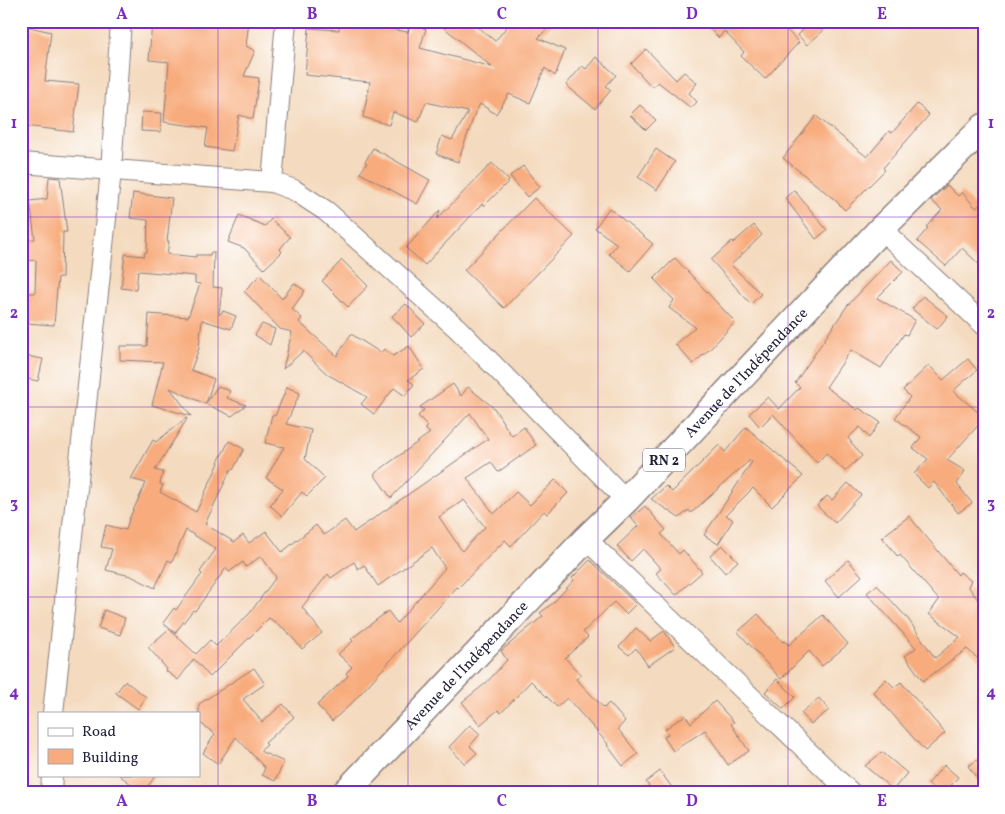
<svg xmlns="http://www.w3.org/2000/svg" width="1005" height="814" font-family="Vollkorn,serif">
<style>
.building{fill:#f8ac7d;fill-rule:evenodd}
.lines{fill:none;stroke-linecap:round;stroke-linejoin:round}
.minor-casing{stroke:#8b7e7c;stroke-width:22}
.major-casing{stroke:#8b7e7c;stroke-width:29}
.minor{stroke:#fff;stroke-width:20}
.major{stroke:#fff;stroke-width:26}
.grid{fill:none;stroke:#7b2cbf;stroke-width:1;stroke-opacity:0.55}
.labels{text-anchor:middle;stroke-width:5;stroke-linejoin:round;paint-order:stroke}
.shield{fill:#fff;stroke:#646476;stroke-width:1}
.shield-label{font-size:14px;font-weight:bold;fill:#22223b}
.street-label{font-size:15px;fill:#22223b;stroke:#fff}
.neatline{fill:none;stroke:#7b2cbf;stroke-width:2}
.grid-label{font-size:16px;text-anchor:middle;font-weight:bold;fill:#7b2cbf}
</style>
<rect width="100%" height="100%" fill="#fff"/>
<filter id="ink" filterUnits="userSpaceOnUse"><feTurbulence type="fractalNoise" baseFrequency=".02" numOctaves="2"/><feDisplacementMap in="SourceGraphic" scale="10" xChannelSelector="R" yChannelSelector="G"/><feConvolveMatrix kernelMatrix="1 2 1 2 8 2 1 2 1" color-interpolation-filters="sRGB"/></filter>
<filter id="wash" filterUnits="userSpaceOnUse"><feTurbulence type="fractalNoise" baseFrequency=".0096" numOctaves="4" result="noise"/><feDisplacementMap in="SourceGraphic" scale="20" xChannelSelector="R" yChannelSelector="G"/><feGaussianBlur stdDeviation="1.12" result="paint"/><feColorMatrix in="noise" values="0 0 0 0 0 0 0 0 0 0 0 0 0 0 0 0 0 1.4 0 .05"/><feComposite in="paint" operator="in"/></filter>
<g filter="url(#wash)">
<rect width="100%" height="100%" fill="#f4dabe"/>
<g id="blocks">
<g class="building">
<polygon points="152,21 192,23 192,21 196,21 219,24 220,21 249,21 246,46 255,51 244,76 259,78 253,119 239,115 232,151 205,147 208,128 164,122 169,62 149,60"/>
<polygon points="339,21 353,21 353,23 408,32 411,24 426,29 420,48 492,67 436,21 471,21 495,41 512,21 555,21 538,38 565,50 555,76 545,68 530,103 509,94 496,114 480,104 475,113 458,162 436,154 442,136 452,140 468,112 426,102 418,122 393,112 389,125 363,117 370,82 305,75 309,28 339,30"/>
<polygon points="701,21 777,21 799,42 765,79 741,56 744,52 724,31 719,38"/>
<polygon points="812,21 823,31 807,45 798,35"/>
<polygon points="21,25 51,32 45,81 79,84 73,132 25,126 29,92 24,92 27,48 21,46"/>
<polygon points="646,49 676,80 684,72 697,83 689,93 697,102 691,108 658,82 652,87 631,64"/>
<polygon points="596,57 616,75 606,86 611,90 595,109 566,85 582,66 586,69"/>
<polygon points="917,104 929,115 883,168 885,170 845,210 834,199 783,158 816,116 867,157 889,131 892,133"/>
<polygon points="640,105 656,120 646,130 630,115"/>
<polygon points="142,112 162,113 161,132 141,131"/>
<polygon points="373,148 430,180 417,204 360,173 367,163 365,162"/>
<polygon points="656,149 675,162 657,190 638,177"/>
<polygon points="492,163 509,181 484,206 482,204 425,265 406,248 440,210 437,219"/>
<polygon points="523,166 540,187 527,197 510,176"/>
<polygon points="49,177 60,178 67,232 63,232 62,277 58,277 54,325 25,323 27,293 35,293 36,260 21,262 21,241 35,239 30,201 47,199"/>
<polygon points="947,185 958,196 962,192 976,208 984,201 984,269 962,248 946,266 917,241 928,228 926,227 942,210 931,200"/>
<polygon points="794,190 827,230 816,239 785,198"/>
<polygon points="133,193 172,198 167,241 169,241 167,254 196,257 196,255 210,255 211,252 214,252 213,287 222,288 219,315 223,311 236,316 231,329 202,320 199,348 191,370 214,379 206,403 218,386 230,391 227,398 246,405 232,416 170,388 191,416 152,405 163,362 120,360 120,346 147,346 149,314 188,317 200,284 195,283 195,276 138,271 136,290 121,288 125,254 144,256 145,252 147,252 148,220 130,218"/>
<polygon points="534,198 574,236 504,308 464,270"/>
<polygon points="609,208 653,244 630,271 609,254 617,244 595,228"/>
<polygon points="239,215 265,226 271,219 290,237 280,249 282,252 264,269 244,248 228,242"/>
<polygon points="754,225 762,235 731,265 761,294 751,304 711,260 732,241 733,243"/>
<polygon points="675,258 735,322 712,347 693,364 675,344 695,327 669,308 674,300 654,279"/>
<polygon points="342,260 368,286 348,307 322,281"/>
<polygon points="891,260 903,272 877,298 915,320 907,335 904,334 881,368 851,350 826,387 857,410 859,408 880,422 869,438 860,427 848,438 862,456 845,471 826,453 817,463 773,414 760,427 749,414 768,397 779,409 800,387 795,383 847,306"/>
<polygon points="260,275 282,299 294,283 305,291 292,309 302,318 299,322 337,356 351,334 381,353 384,349 393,356 409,346 424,369 408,380 414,384 405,396 394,388 374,414 361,404 367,397 327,374 303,351 283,369 292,332 280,329 244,291"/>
<polygon points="923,296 948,316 937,329 912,309"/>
<polygon points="406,304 425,324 411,337 392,316"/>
<polygon points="262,324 275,329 270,345 255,335"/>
<polygon points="27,356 43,359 38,381 22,378"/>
<polygon points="968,359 977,370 953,391 984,417 984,419 947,460 965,471 957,484 972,503 958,513 934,482 928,488 914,474 928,459 913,448 921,437 895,418 910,397 903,390 929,365 943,380"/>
<path d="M453 384 461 396 468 387 494 408 511 435 512 436 524 427 536 445 498 472 491 462 467 478 494 514 516 492 530 505 555 480 568 493 547 514 544 511 511 546 505 540 458 588 457 587 351 704 332 721 317 705 348 676 346 673 352 667 338 654 353 641 351 639 388 611 397 623 445 568 432 548 378 586 364 565 358 569 354 562 331 578 328 574 302 607 322 633 302 649 286 630 269 618 210 677 194 659 178 680 166 671 167 669 148 647 169 629 196 654 210 640 216 646 250 613 276 577 261 556 246 567 243 562 229 572 226 568 195 611 193 610 175 633 163 623 174 608 176 610 202 574 200 572 216 549 186 530 172 562 168 560 155 588 131 576 106 570 112 549 101 547 106 525 126 530 129 519 146 483 131 479 153 440 156 442 186 418 187 419 155 470 163 472 160 484 163 485 160 492 196 512 219 463 218 462 229 441 244 449 233 470 231 469 205 524 234 542 243 535 249 543 266 531 282 552 316 525 324 535 345 520 354 532 488 439 470 413 391 498 374 474 430 433 425 429 428 426 418 416 424 410 420 407ZM464 500 485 527 462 551 439 517Z"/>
<polygon points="287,387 300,393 286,424 311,430 305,459 325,478 307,496 302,492 282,516 270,505 283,489 266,478 284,447 265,443 272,415 275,416"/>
<polygon points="746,427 803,476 772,507 753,488 726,515 733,520 718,544 704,535 752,462 750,460 691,513 689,510 679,518 651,499 666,486 672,492 719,445 725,452"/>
<polygon points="848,483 861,495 835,523 817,506 827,496 832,500"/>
<polygon points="645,506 666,530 661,534 679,554 683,550 702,572 676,595 656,573 661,569 643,549 631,561 617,546 638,526 631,518"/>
<polygon points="909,516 958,575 960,572 971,581 968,586 984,608 984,664 967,649 923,681 905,656 916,648 867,593 877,585 908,619 935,658 960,637 929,614 939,600 900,555 898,557 882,537"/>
<polygon points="722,545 738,561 725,573 710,556"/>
<polygon points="590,560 636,604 626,614 614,602 583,632 588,637 565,658 581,675 576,679 604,708 609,703 625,721 618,729 638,754 623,766 607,745 608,744 567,698 557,707 531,681 501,713 498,710 480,725 462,702 486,683 507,660 501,651 543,616 540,613 554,602 574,580 572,578"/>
<polygon points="848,560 862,576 839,597 825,581"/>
<polygon points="104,610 125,618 120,635 98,628"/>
<polygon points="758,614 783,642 784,641 789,645 823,615 848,644 822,666 809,651 781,679 738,632"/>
<polygon points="636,628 650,641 664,631 675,647 648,666 636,648 629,655 619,647"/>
<polygon points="254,668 265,684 243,699 262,722 283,704 294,717 265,743 267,745 260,751 284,762 275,781 262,775 265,768 236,737 218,764 203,753 215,734 199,722 199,704"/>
<polygon points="777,679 795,697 783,709 765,692"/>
<polygon points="886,679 894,687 901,682 945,733 925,751 873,692"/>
<polygon points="125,681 146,697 138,709 116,693"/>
<polygon points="819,698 829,710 811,724 801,713"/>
<polygon points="715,701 734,722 731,724 749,751 728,765 705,730 673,751 664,737 668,734 665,729 685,715 691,723"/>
<polygon points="470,725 480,734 470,746 477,753 465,764 449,747"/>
<polygon points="882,752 907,773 893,790 865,766"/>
<polygon points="984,756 984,788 968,766"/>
<polygon points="944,765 958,777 945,793 939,793 928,784"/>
<polygon points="660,771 676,793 654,793 646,782"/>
<polygon points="119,775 156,775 143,793"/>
</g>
</g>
</g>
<g filter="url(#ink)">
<use href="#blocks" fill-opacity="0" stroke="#8b7e7c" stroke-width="1"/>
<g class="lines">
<defs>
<g id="minor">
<polyline points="21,163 272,182 294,190 326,211 458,329 626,500"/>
<polyline points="272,182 286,21"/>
<polyline points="881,229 984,325"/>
<polyline points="586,539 851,793"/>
<polyline points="53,713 111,171 121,21"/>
<polyline points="51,793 52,775"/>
</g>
<g id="major">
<path id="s1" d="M345 793 586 539 626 500 881 229 984 127"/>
</g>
</defs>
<use href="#minor" class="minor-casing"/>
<use href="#major" class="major-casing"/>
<use href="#minor" class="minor"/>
<use href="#major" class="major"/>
</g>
</g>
<path class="grid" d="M218 21V793M408 21V793M598 21V793M788 21V793M21 217H984M21 407H984M21 597H984"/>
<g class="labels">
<rect class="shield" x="643" y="448.5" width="42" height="23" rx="4"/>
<g class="shield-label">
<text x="664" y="465">RN 2</text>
</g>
<g class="street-label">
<text dy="5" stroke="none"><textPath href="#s1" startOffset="581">Avenue de l'Indépendance</textPath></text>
<text dy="5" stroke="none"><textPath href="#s1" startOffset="176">Avenue de l'Indépendance</textPath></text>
</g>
</g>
<rect width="1005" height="814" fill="none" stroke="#fff" stroke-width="55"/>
<rect x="38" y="712" width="162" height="65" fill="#ffffff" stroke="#a7a7b1"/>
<rect x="48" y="728" width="25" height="8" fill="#ffffff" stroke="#a7a7b1"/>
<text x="82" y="736" font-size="15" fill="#22223b">Road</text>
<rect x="48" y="749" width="25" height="15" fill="#f8ac7d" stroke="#a7a7b1"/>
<text x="82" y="762" font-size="15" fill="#22223b">Building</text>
<rect x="28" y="28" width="950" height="758" class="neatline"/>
<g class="grid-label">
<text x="122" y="19">A</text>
<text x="312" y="19">B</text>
<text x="502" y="19">C</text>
<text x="692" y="19">D</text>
<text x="882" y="19">E</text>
<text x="14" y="128">1</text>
<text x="991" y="128">1</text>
<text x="14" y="318">2</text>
<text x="991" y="318">2</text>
<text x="14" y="508">3</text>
<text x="991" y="508">3</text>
<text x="14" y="697">4</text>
<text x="991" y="697">4</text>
<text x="122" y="806">A</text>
<text x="312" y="806">B</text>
<text x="502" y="806">C</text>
<text x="692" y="806">D</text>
<text x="882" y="806">E</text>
</g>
</svg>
